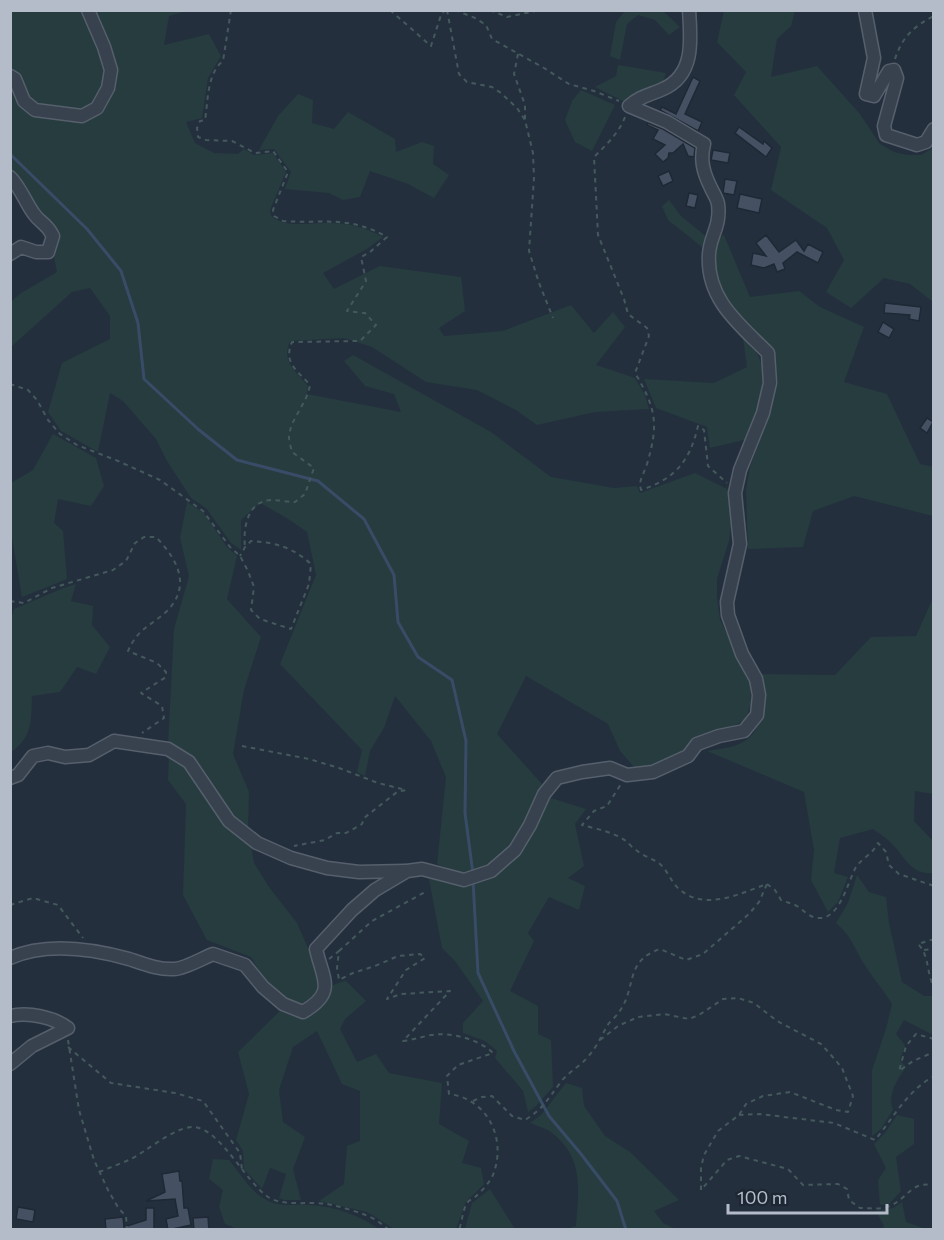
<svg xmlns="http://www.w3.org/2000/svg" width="944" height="1240" font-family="Commissioner,sans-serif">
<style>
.green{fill:#263c3f}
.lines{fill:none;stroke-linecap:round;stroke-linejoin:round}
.stream{stroke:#394c67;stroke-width:3}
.building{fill:#455162;stroke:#1f2835;stroke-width:1.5}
.minor-casing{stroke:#565f6c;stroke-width:15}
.path{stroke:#44595c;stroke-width:2;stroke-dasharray:4.5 4.5;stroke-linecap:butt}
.minor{stroke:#38414e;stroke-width:12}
</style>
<rect width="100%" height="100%" fill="#242f3e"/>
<g class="green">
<polygon points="11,10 86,11 109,71 95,106 83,114 35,107 11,72"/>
<path d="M90 11H187L169 16 164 45 209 34 221 56 208 78 202 118 186 122 195 143 214 153 238 154 244 149 254 155 273 153 286 172 270 210 271 216C287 229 311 222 330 223 350 223 366 228 383 237L367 249 323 273 334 289 380 266 461 277 465 311 439 328 444 336 503 331 571 305 594 333 613 312 625 327 596 365 635 378 645 395 649 409 595 412 537 425 516 410 477 390 426 382 372 347 344 338 290 341C281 362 295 370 308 386L307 394 401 412 394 394 365 386 344 361 353 355 491 432 551 477 614 488 637 486 640 493 695 473 729 490 732 519 729 541 717 579V598L720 619 750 684 751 703 746 719C730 729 723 728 706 734 696 737 692 744 684 751 671 762 651 767 635 768L620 751 608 724 526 676 497 734 542 784C529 819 509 872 463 872 455 872 445 867 437 864L446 777 431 741 395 696 384 728 370 751 365 776 357 772 362 750 280 664 316 575 307 532 285 517 260 503 241 520V550L231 543 206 508 191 498 167 461 156 439 123 401 110 393 98 452 61 431 48 412 62 363 110 339V316L90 288 72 292 11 347V302L21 293 57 272 53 252 57 232 46 217 37 211 18 177 11 171 10 83 26 107 91 114 113 84Z"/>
<polygon points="625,11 663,11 680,27 669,35 655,20 638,15 627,24 620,60 610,56 616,22"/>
<polygon points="724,11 795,11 791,26 777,39 771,77 817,66 860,114 880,144 894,152 907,155 921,155 933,148 933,302 910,284 884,278 851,308 826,292 844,260 827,228 771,190 781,147 734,95 746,72 717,42"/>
<polygon points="618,65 666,73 661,88 629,104 595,87 616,76"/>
<polygon points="581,90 615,105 592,151 575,142 565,120 572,101"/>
<polygon points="298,94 313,100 312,123 334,129 348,112 395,139 396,152 422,142 434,146 433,164 449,175 434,198 408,184 370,171 360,197 343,200 329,193 285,189 291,172 274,149 259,150 278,116"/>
<polygon points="669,200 681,216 708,238 702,247 668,220 662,206"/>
<polygon points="724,235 750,297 799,291 820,307 864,327 844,382 887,394 920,464 933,467 933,516 854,496 813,511 803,547 748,549 746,489 750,467 771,411 778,383 772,349 734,311 717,286 714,273 715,239"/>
<path d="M742 331C776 371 764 394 748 439L710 448 707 427 656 408 644 379 714 383 747 367Z"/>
<polygon points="53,434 96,458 104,486 91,506 58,499 54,523 63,531 67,579 22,597 11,532 11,483 33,470"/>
<polygon points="187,502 204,513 227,547 237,556 227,599 261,637 244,690 233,754 249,792 248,831 231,817 168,745 174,629 189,576 180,538"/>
<path d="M76 584 71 601 93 606 92 625 110 647 96 674 77 667 60 692 32 696C31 720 33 737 11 752L10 623 14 609 61 589Z"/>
<path d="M933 598V794L915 791 914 821 933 841V873C911 875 906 858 892 844 887 838 879 834 873 829L840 838 834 873 848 877 838 902 828 912 811 880 814 850 804 792 707 751C719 749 732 748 743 742 766 730 764 695 762 674L835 675 871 637 916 636Z"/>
<path d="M169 753 189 765 251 845 254 863 269 887 297 923 312 957 321 987C315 1000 309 1004 295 1006L269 988 251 957 207 940 183 895 186 804 168 780Z"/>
<polygon points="548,797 586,809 575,824 584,866 568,878 585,886 579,910 549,897 528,933 534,941 510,991 538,1006 538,1034 551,1040 553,1087 536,1106 528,1112 523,1091 495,1058 497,1051 485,1041 463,1033 463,1023 483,1001 455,961 442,948 428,874 493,874"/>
<path d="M857 875 869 892 886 897 889 923 902 982 924 996H933V1035L904 1020 896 1034 905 1045 900 1060 906 1067C897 1080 887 1094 893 1110L881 1129 872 1136V1070L886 1029 892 1004C884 990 873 979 865 965 854 949 852 936 836 923L848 903Z"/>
<path d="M346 981 366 1001 345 1019 340 1029 357 1062 376 1054 389 1073 442 1083 439 1124 469 1141 462 1163 481 1168 484 1184 466 1202 456 1229H394L367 1212 319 1201 344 1184 347 1146 360 1141V1091L342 1084 317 1031 293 1047 279 1090 283 1122 305 1137 293 1169 301 1200H285L279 1198 286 1174 270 1168 262 1189 244 1169 243 1151 236 1140 249 1094 238 1052 283 1008 297 1015C312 1002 326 984 346 981Z"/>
<path d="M566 1083 582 1088 584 1106 605 1136 630 1152 679 1200 654 1211 663 1223 676 1229H565L576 1226C579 1191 584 1157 552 1133 546 1128 537 1126 530 1123L541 1115Z"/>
<polygon points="897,1115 914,1119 914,1144 896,1157 901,1191 889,1204 880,1205 878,1180 886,1168 874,1144 885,1133"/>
<path d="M213 1159 229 1160C239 1172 249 1189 263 1198 278 1208 293 1204 309 1205 334 1206 359 1215 379 1229L240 1230 225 1224 219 1207 223 1190 209 1179Z"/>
<polygon points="490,1189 515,1229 465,1229 472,1203"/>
<polygon points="902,1202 906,1222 926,1229 883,1229 884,1226 876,1211 893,1208"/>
</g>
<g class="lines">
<g class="stream">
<polyline points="10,154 87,229 121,271 138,323 144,379 199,430 237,460 318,481 364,519 394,575 398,622 418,657 452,680 466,741 465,813 473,874"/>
<polyline points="473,880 478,973 514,1051 549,1116 581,1154 617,1201 626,1230"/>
</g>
</g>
<g class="building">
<polygon points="693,77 700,81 685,114 702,122 698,131 660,110 662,107 676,114"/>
<polygon points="648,123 663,129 695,148 694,157 688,156 683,144 673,153 669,153 668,158 663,162 655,154 665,145 653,139 658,130 647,125"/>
<polygon points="739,127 763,144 764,141 772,148 766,157 735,133"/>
<polygon points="713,150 730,153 728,163 711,160"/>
<polygon points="669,171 673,181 663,186 658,176"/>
<polygon points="725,179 737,181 734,195 723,193"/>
<polygon points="689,193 698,195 695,208 686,206"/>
<polygon points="740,194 762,199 759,213 737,208"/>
<polygon points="766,235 779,252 796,240 804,251 808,244 823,252 818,263 797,252 783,263 785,269 777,272 774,264 764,268 751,265 753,253 766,256 756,243"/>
<polygon points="885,303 921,307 919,321 909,319 910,315 884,313"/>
<polygon points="883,322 894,329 889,338 878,332"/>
<polygon points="927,418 933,422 927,433 920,428"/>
<polygon points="179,1171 180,1181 182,1181 184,1208 188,1208 191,1225 168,1230 166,1219 178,1216 175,1199 146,1201 165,1192 162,1174"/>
<polygon points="18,1207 35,1210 33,1222 16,1219"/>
<polygon points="146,1208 154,1208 154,1230 106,1230 105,1219 123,1217 124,1227 146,1220"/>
<polygon points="208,1217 209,1230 194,1230 193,1218"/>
</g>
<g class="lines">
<defs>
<g id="minor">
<polyline points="865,10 874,58 866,94 874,96 889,71 894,70 897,78 884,126 886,135 917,145 926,142 934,129"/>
<polyline points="10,76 15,79 24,101 35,110 82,116 97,108 108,88 111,70 104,47 88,10"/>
<path d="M10 177C21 188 25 202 34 214 41 224 46 222 53 236L48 252H36L21 247 10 254"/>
<polyline points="10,778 18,775 33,756 48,753 65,757 89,755 114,741 168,749 189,762 229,821 257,843 291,858 327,868 359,872 405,871"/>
<path d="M10 958C46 942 93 949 129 959 144 964 159 970 174 969 184 969 203 958 213 954L245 965 263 987 283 1004 303 1012C337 992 323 980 316 949L352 910 375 890 407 871 422 869 464 880 491 871 515 850 530 825 544 794 557 778 582 772 610 768 627 775 653 772 688 756 697 744 719 736 744 731 757 715 759 695 756 679 742 654 728 615 727 602 740 544 735 493 740 470 763 413 770 383 768 353C739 324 706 299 709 254 710 236 721 226 718 204 717 198 713 193 711 188 703 172 700 160 704 144L667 122 629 106C640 96 650 95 663 89 695 75 691 40 689 10"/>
<path d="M10 1016C29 1012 53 1017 68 1028L32 1046 10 1064"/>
</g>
</defs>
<use href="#minor" class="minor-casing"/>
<g class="path">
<path d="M231 10 223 61C207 73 208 102 205 120L200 121 197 128 198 137 206 140 232 141 255 153 273 151 288 172 273 210 274 216 283 221C324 224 348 215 387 237L370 252 361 257 366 281 347 311 365 313 376 325 360 341 292 342C283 363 297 370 310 385 307 404 290 419 289 437 289 441 291 448 292 452L314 468 305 494 295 502C288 502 279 500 271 500 247 501 243 529 245 547"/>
<polyline points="390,10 431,46 441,15 445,10"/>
<polyline points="447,10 459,74 467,82 492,87 501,93 517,108 525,120 533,153 534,178 529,251 539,283 553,318"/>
<polyline points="455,10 475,18 486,25 492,39 544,68 569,84 594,91 619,101"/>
<polyline points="490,10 507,17 540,10"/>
<polyline points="518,54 514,74 525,105 525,120"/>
<path d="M895 59C902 37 914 26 934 16"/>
<path d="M625 117C619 133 606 145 594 157L598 235 624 299 628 314 647 328 649 336 635 373C656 408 659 424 647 464 644 474 638 480 641 490 675 479 690 461 698 426L704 430 708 466 727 483"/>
<path d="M10 384 28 390 37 400 48 420 60 434 77 445 118 461 160 480 203 511 230 547 240 556 248 571 254 587 251 610 260 619 291 629 309 584 311 564C292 547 277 543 251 541L245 547 240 556"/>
<path d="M10 601 24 603 52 588 113 570 126 561 135 543 144 537H156C177 559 192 585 167 611 151 626 138 628 128 651L157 663 166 672V677L141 693 162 706 164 718 142 733"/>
<polyline points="242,746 309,759 339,768 378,783 406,790 397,792 364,818 362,824 346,833 337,833 325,840 294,846"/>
<path d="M767 884 775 890 781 900C786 902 790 903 795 905 803 909 809 918 819 918 840 919 848 881 856 867 862 858 872 855 878 843L886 852 889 865 899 874 934 886"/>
<polyline points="10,905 33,898 58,905 83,938"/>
<path d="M934 939 918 944C930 956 926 973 934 987"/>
<polyline points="924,950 934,949"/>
<polyline points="339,951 372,921 427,891"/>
<path d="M329 959 339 951 337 968 339 980 353 973 375 966 398 956 420 954 425 958 406 970 387 999 401 994 450 991 403 1041C412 1040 421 1037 431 1035 451 1032 479 1039 493 1053L458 1065 447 1076 449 1094C488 1099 507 1139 493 1175 490 1182 481 1192 475 1197 473 1199 469 1200 467 1203 463 1209 462 1222 459 1230"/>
<polyline points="934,1039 916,1034 906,1046 899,1071 913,1061 934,1052"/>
<polyline points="68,1040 79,1110 94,1160 108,1190 119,1209 126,1216 127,1230"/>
<path d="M600 1040 618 1026 638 1017 664 1014 689 1019 699 1015 723 999 738 998 754 1003 777 1021 821 1044 831 1055 842 1068 853 1096 848 1112 836 1110 790 1092 763 1096 746 1104 739 1115 718 1131 704 1155 701 1168V1190L727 1160 739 1156 788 1169 803 1185 838 1184 847 1189 849 1200 860 1208C870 1208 882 1210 890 1206 908 1198 911 1181 934 1185"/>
<polyline points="68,1047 111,1083 175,1093 203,1101 240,1153 242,1170"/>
<path d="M473 1101 482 1097 492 1096 512 1116 525 1120C544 1108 547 1100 560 1083 567 1073 579 1067 587 1058 596 1048 601 1037 607 1026 610 1021 616 1017 619 1012 637 988 624 961 660 949L686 960 703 954 749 914 759 902 767 884C741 893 705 912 679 889 671 882 668 871 660 864 652 858 643 856 636 850 632 848 629 843 626 841 614 832 596 829 582 825L594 811 607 806 621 784"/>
<path d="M739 1115 760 1114 834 1123 875 1140C894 1117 907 1091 934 1076"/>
<path d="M99 1172C109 1168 119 1164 129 1160 146 1152 174 1127 193 1127 220 1128 244 1180 268 1197 284 1207 309 1201 327 1204 338 1206 360 1212 370 1217 377 1220 383 1225 389 1230"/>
</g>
<use href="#minor" class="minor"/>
</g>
<rect width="944" height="1240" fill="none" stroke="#b4bcc9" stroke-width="24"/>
<path d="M728 1204v9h159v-9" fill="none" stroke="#b4bcc9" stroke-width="3"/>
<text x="737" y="1204" font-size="18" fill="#b4bcc9" stroke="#1d2633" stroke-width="4.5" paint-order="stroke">100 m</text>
</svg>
